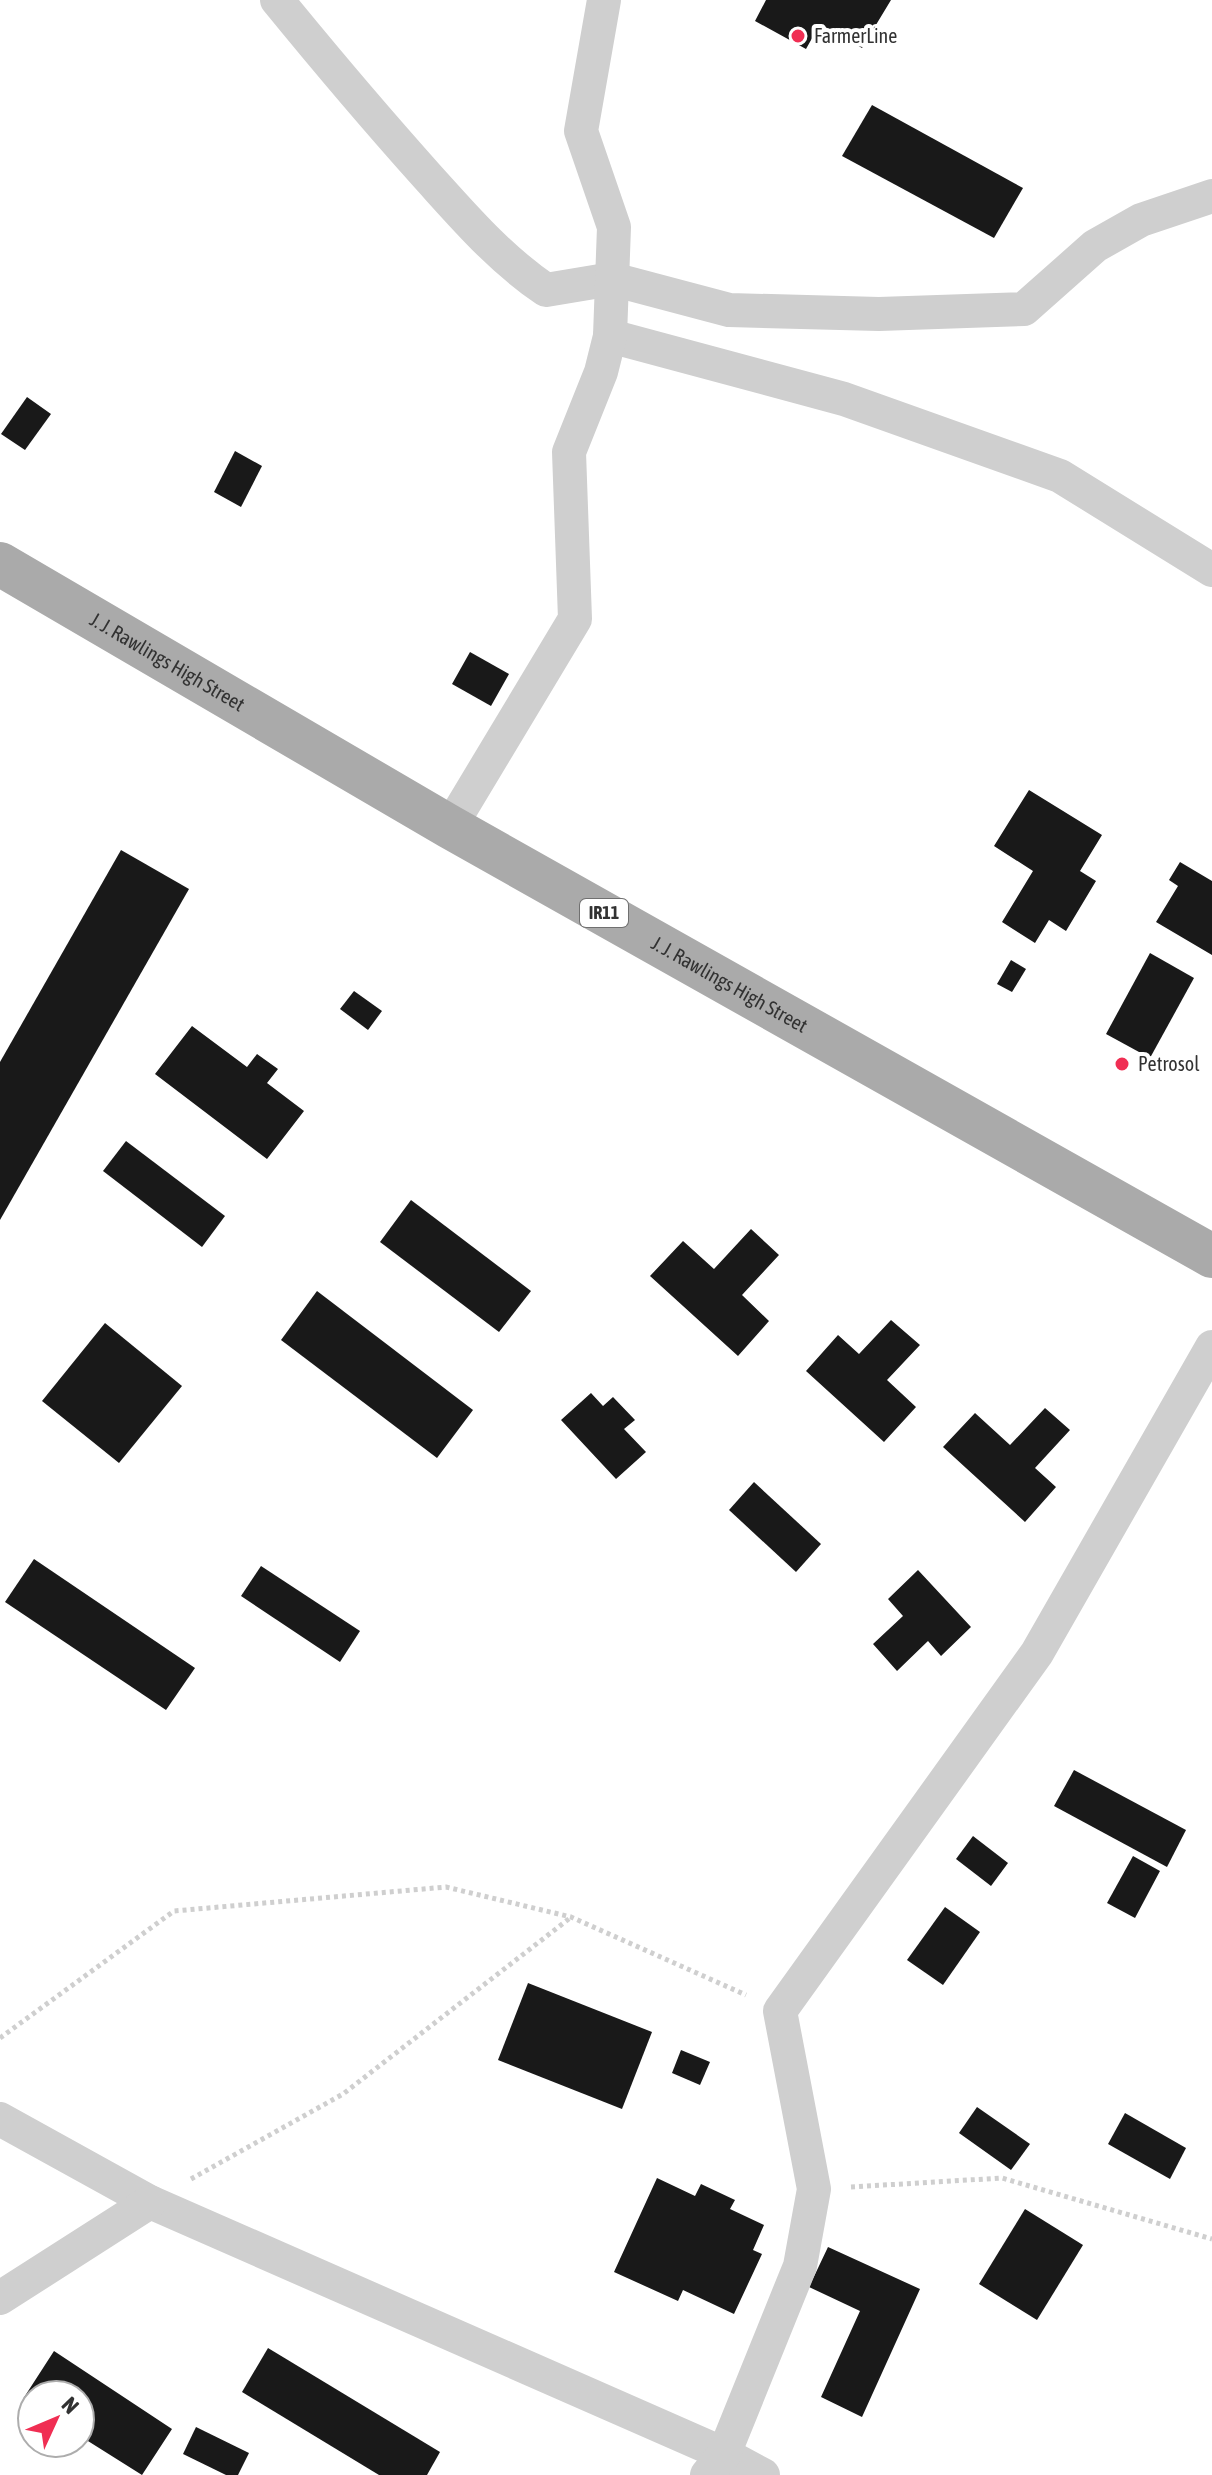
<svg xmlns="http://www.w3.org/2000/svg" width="1212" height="2475" font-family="'Asap Condensed',sans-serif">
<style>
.building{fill:#191919}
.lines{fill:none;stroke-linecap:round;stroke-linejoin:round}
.path{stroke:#cfcfcf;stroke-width:5;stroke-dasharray:4 4;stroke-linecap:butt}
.minor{stroke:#cfcfcf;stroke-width:34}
.primary{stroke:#aaa;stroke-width:44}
.poi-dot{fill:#f02e53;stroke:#fff;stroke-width:3}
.labels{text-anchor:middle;stroke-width:8;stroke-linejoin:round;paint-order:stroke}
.shield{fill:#fff;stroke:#707070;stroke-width:2}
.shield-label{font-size:18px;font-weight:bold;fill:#323232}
.poi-label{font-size:20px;fill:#323232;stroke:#fff;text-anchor:start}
.street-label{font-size:20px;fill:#323232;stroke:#fff}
</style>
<rect width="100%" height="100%" fill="#fff"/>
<g class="building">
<polygon points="766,0 891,0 862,48 820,24 806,49 755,21"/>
<polygon points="872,105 1023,188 994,238 842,156"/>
<polygon points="27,397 51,414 25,450 1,434"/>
<polygon points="235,451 262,466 241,507 214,492"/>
<polygon points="470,652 509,674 491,706 452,684"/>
<polygon points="1029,790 1102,835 1080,871 1096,881 1066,931 1049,920 1035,943 1002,922 1033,871 994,846"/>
<polygon points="121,850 189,889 0,1220 0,1062"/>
<polygon points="1180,862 1212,881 1212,955 1156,922 1178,886 1169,880"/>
<polygon points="1150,953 1194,978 1150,1058 1106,1034"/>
<polygon points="1011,960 1026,969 1012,992 997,984"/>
<polygon points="354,991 382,1011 368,1030 340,1009"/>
<polygon points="192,1026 247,1067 257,1054 278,1069 267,1083 304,1111 267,1159 155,1074"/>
<polygon points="126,1141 225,1216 202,1247 103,1171"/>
<polygon points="411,1200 531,1291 499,1332 380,1242"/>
<polygon points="751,1229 779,1255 742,1295 769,1321 738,1356 650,1276 683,1241 714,1269"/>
<polygon points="317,1291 473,1410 437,1458 281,1340"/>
<polygon points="891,1320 920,1345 887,1380 916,1407 884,1442 806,1371 838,1335 859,1354"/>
<polygon points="105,1323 182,1386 119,1463 42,1401"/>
<polygon points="591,1393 603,1406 613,1397 635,1420 624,1429 646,1452 616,1479 561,1420"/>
<polygon points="1045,1408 1070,1430 1035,1468 1056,1487 1025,1522 943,1447 975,1413 1010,1445"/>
<polygon points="754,1482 821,1544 796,1572 729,1510"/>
<polygon points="34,1559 195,1668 166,1710 5,1602"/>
<polygon points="261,1566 360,1631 340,1662 241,1596"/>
<polygon points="918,1570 971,1627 941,1656 928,1641 897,1671 873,1644 903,1616 888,1599"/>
<polygon points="1074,1770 1186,1830 1167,1867 1054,1806"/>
<polygon points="973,1836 1008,1863 991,1886 956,1859"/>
<polygon points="1133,1856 1160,1871 1135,1918 1107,1903"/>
<polygon points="945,1907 980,1932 943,1985 907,1960"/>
<polygon points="528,1983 652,2032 622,2109 498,2060"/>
<polygon points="681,2050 710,2062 700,2085 672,2073"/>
<polygon points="977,2107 1030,2144 1011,2170 959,2133"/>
<polygon points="1125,2113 1186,2148 1170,2179 1108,2144"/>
<polygon points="657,2178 695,2196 701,2184 735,2200 730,2209 764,2225 753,2250 762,2254 734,2314 683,2290 678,2301 614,2272"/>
<polygon points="1025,2209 1083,2245 1037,2320 979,2284"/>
<polygon points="828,2247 920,2289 862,2417 821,2397 860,2311 809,2287"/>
<polygon points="268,2348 440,2452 427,2475 379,2475 242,2392"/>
<polygon points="54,2351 172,2429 142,2475 80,2436 80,2395 32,2395 32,2405 23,2399"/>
<polygon points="196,2427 249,2453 238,2475 226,2475 183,2454"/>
</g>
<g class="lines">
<g class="path">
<polyline points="0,2038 174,1911 446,1887 571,1917 746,1995"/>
<polyline points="191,2179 343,2094 570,1918"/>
<polyline points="851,2187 1002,2178 1212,2239"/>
</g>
<g class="minor">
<path d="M277 0C326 60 376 119 427 176 465 218 499 258 546 290L612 279 729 310 879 314 1024 309 1095 246 1141 220 1212 196"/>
<polyline points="610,336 844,399 1060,476 1212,570"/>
<polyline points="450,827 575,619 569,452 601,372 610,336 614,227 581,131 604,0"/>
<polyline points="0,2119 150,2202 724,2454 763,2475"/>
<polyline points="0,2298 150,2202"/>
<polyline points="707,2475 724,2454 800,2266 814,2189 780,2011 1037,1653 1212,1347"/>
</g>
<path class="primary" id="s1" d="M0 564 450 827 1212 1256"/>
</g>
<g class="poi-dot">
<circle cx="798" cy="36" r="8"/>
<circle cx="1122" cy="1064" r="8"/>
</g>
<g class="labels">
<rect class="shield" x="580" y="899" width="48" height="28" rx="6"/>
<g class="shield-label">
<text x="604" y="919">IR11</text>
</g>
<g class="poi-label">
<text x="814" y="43">FarmerLine</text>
<text x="1138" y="1071">Petrosol</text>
</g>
<g class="street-label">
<text dy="7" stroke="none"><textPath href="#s1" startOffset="194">J. J. Rawlings High Street</textPath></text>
<text dy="7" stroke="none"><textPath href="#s1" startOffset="842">J. J. Rawlings High Street</textPath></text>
</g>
</g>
<g transform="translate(56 2419) rotate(46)"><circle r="38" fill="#ffffff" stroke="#adadad" stroke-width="2"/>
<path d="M0-6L14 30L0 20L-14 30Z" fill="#f02e53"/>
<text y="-12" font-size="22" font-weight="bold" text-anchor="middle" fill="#323232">N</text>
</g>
</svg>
